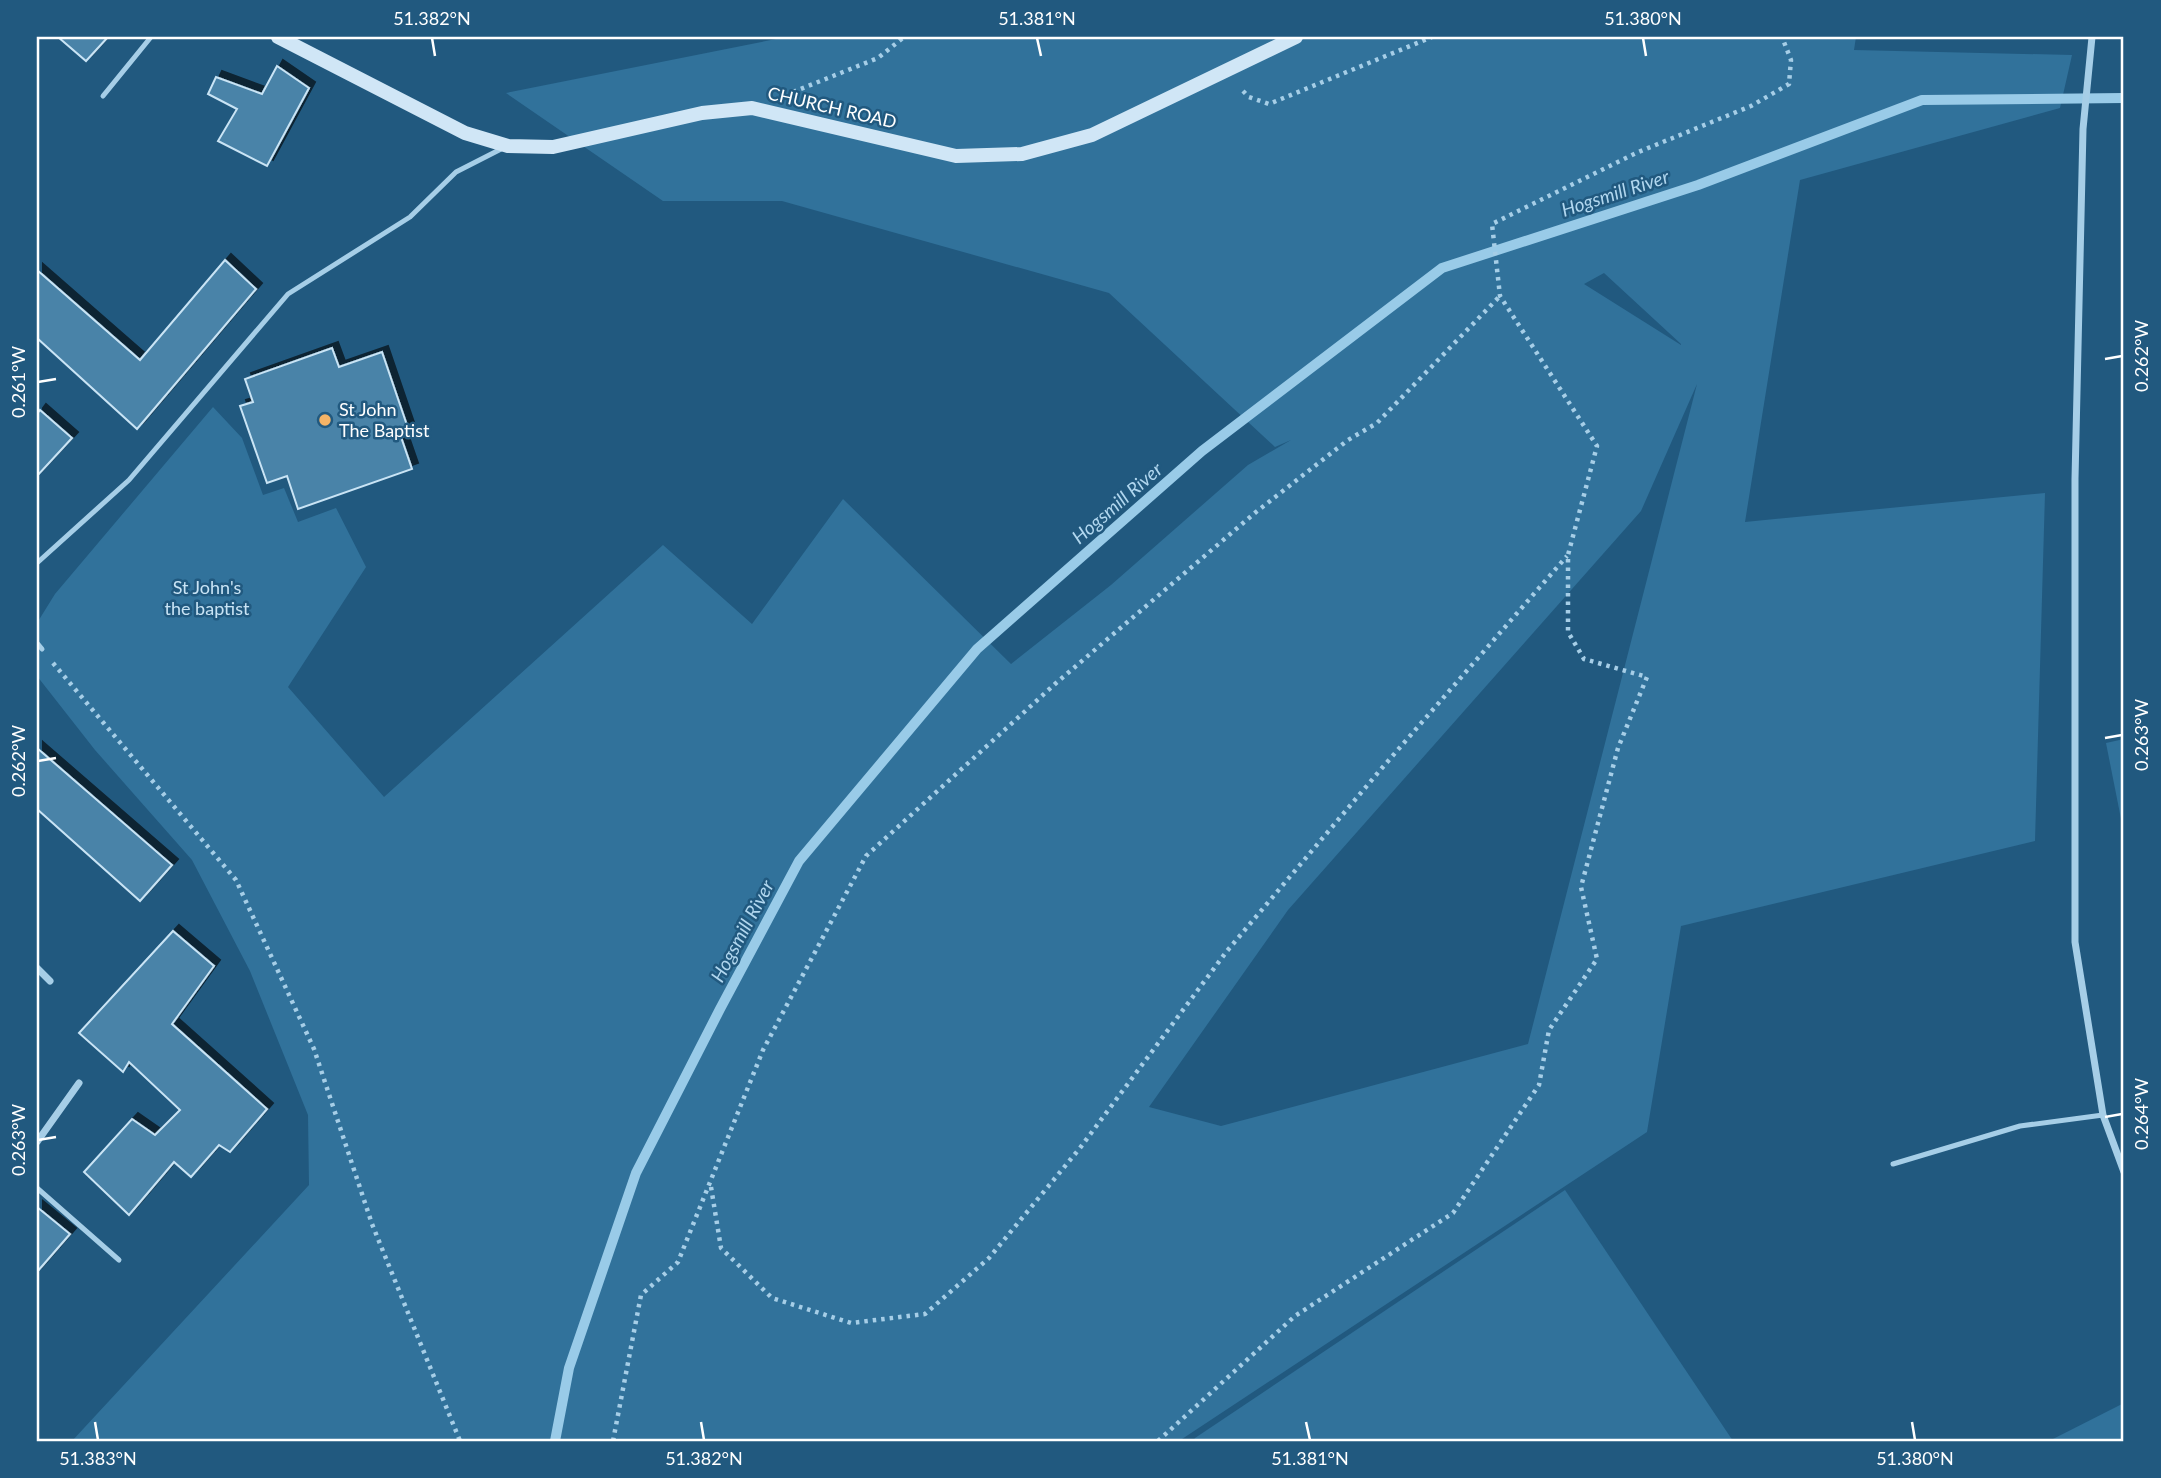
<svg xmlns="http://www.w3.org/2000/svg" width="2161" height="1478" font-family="Lato,sans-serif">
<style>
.green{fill:#31729b;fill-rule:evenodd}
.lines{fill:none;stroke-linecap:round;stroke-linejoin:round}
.stream{stroke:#99cbe8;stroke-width:10}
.building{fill:#4a83a8;stroke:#c9e4f5;stroke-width:2;filter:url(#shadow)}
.path{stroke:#a6cee7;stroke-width:4.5;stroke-dasharray:3.5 5;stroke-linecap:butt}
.service{stroke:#a6cee7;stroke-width:5}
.minor{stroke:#a6cee7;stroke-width:7}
.secondary{stroke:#d0e6f6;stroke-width:14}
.ticks{fill:none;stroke:#fff;stroke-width:2.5}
.poi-dot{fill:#f4b467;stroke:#21597f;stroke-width:2.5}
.labels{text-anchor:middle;stroke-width:5;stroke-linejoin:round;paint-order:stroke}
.street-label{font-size:18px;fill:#fff;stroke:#21597f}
.poi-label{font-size:18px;fill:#fff;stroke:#21597f;text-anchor:start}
.park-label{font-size:18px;fill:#c9e4f5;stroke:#21597f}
.water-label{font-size:19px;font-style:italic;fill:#b1d7ef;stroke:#21597f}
.neatline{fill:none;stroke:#fff;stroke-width:2.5}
.ticks-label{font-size:18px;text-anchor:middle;fill:#fff}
</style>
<defs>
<filter id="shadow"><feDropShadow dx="6" dy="-6" stdDeviation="0" flood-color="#0009"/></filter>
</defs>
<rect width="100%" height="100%" fill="#21597f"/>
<g class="green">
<path d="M786 37H1856L1854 50 2072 55 2060 108 1800 180 1745 522 2045 493 2035 841 1681 926 1647 1132 1179 1441H72L309 1185 308 1115 250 971 192 860 95 750 37 676V623L55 594 213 407 242 438 263 495 284 488 298 522 336 508 366 567 288 687 384 797 663 545 752 624 843 499 1011 664 1111 585 1248 465 1291 440 1275 447 1109 293 782 201H663L506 93ZM1604 273 1681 344V345L1584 284ZM1697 384 1528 1044 1221 1126 1149 1107 1288 910 1641 511Z"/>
<polygon points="2124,739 2124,834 2106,743"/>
<polygon points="1565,1190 1733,1441 1193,1441 1195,1438"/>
<polygon points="2124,1403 2124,1441 2049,1441"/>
</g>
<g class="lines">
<polyline class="stream" points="555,1441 569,1368 636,1173 720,1009 799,861 977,649 1202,451 1442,268 1698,185 1922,100 2124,98"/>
</g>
<g class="building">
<polygon points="58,37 108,37 86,61"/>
<polygon points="277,66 309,88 267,166 218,141 237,109 208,94 216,77 262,94"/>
<polygon points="225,260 256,289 137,429 37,338 37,270 140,360"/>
<polygon points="332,348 339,367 382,352 410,434 401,437 412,469 298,509 287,476 267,483 240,406 253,402 245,379"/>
<polygon points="40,410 72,438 37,476 37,414"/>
<polygon points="37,748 172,865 140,901 37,809"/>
<polygon points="173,931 214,966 172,1024 267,1109 230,1152 219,1145 191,1177 174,1162 129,1215 84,1172 132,1119 155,1135 180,1110 129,1062 123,1072 79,1033"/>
<polygon points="37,1207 70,1234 37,1272"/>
</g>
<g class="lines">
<g class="path">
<polyline points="1243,91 1249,97 1269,104 1432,37"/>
<polyline points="793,92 878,58 904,37"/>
<polyline points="53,663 236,880 314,1049 372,1224 460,1441"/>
<polyline points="711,1187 721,1248 772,1298 851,1323 925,1314 989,1258 1080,1148 1227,951 1382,768 1567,556"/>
<polyline points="613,1441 641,1295 678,1262 763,1050 866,856 1055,684 1256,512 1348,440 1377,423 1500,296"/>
<polyline points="1158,1441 1295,1316 1453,1213 1539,1085 1549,1030 1597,959 1581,887 1618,748 1647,677 1584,659 1568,632 1568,555 1597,446 1500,296 1492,224 1636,153 1751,106 1789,84 1791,60 1782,37"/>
</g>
<g class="service">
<polyline points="103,96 151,37"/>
<polyline points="37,563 129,480 288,294 410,217 456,172 505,147"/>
<polyline points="37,643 42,649"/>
<polyline points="1893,1164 2020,1126 2103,1115"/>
<polyline points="37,1188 119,1260"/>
</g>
<g class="minor">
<polyline points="2092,37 2083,129 2075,479 2075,942 2103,1115 2124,1172"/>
<polyline points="37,968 50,981"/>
<polyline points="37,1142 79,1083"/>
</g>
<polyline class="secondary" points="278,37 465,133 508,146 553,147 702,113 752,108 956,156 1022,154 1092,135 1296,37"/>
</g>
<path class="ticks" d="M432 38 435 56M1037 38 1041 56M1643 38 1646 56M2105 359 2122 356M38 382 56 379M2105 738 2122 735M38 761 56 758M2105 1117 2122 1114M38 1140 56 1137M95 1422 98 1440M701 1422 704 1440M1306 1422 1310 1440M1912 1422 1915 1440"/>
<circle class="poi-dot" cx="325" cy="420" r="7"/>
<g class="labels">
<g class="street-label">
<text transform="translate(832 108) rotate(13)" y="6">CHURCH ROAD</text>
</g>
<g class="poi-label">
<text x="339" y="416">St John<tspan x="339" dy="21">The Baptist</tspan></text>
</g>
<g class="park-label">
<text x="207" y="594">St John's<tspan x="207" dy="21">the baptist</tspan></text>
</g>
<g class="water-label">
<text transform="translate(1615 193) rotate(-18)" y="7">Hogsmill River</text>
<text transform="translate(1117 503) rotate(-41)" y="7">Hogsmill River</text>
<text transform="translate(742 931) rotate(-62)" y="7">Hogsmill River</text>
</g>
</g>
<rect width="2161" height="1478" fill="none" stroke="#21597f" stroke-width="77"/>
<rect x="38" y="38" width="2084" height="1402" class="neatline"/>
<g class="ticks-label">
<text x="432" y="25">51.382°N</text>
<text x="1037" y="25">51.381°N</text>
<text x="1643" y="25">51.380°N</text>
<text transform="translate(2142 356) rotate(-90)" y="6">0.262°W</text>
<text transform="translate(19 382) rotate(-90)" y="6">0.261°W</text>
<text transform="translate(2142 735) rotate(-90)" y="6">0.263°W</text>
<text transform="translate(19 761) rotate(-90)" y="6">0.262°W</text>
<text transform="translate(2142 1114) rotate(-90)" y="6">0.264°W</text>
<text transform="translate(19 1140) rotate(-90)" y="6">0.263°W</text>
<text x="98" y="1465">51.383°N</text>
<text x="704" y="1465">51.382°N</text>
<text x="1310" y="1465">51.381°N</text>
<text x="1915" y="1465">51.380°N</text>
</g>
</svg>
